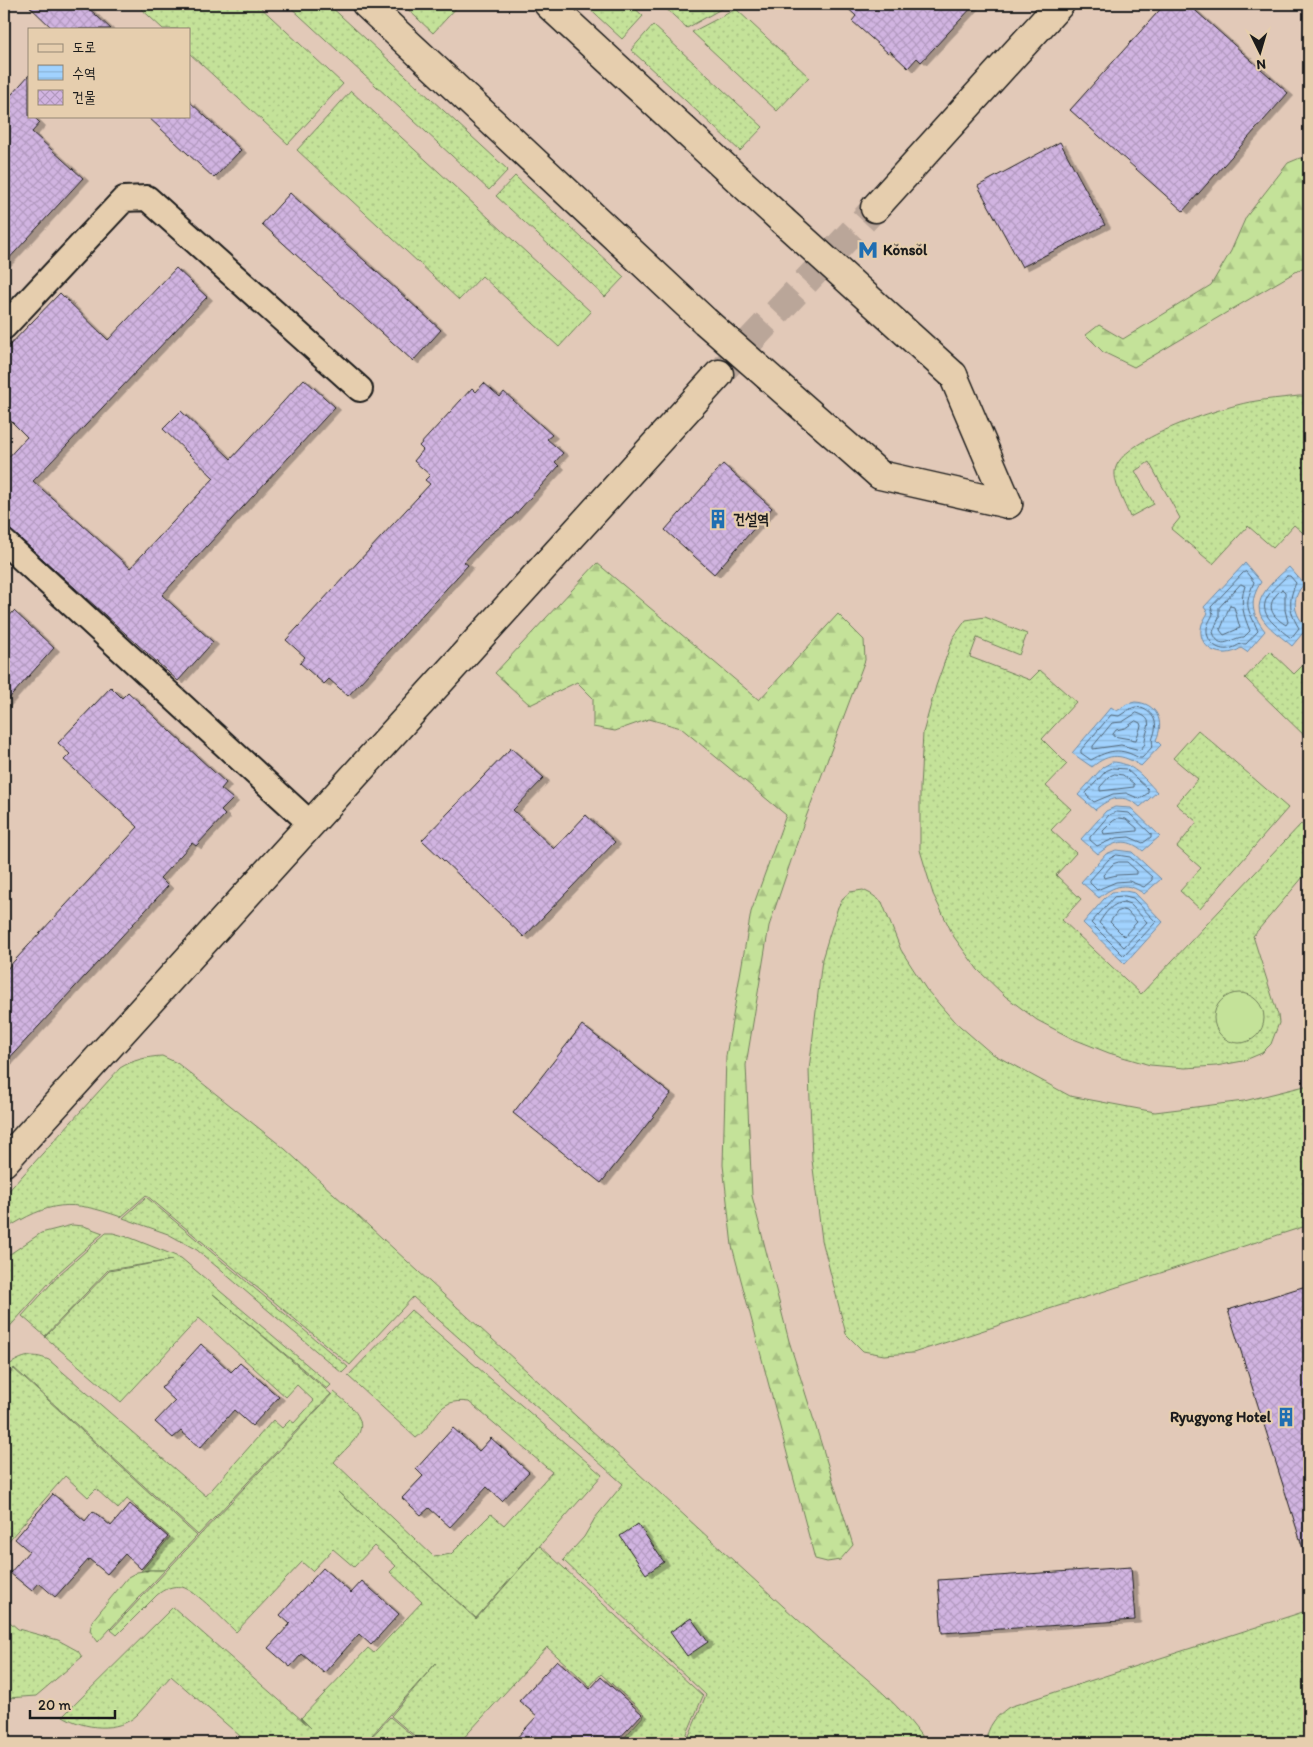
<svg xmlns="http://www.w3.org/2000/svg" width="1313" height="1747" font-family="Itim,'Poor Story',sans-serif">
<style>
.grass{fill:url(#grass-dots);stroke:#707f5a}
.forest{fill:url(#forest-firs);stroke:#707f5a}
.garden{fill:#c4e299;stroke:#707f5a}
.water{fill:url(#water-rules);stroke:#6c89a4}
.lines{fill:none;stroke-linecap:round;stroke-linejoin:round}
.shore{stroke:#516576;stroke-width:1}
.building{fill:url(#building-cross-hatch);stroke:#1c1c1c;filter:url(#shadow)}
.secondary-tunnel{stroke:#baa699;stroke-width:28;stroke-dasharray:28 14;stroke-linecap:butt}
.street-casing{stroke:#1c1c1c;stroke-width:28}
.secondary-casing{stroke:#1c1c1c;stroke-width:31}
.street{stroke:#e6ceae;stroke-width:24}
.secondary{stroke:#e6ceae;stroke-width:28}
.secondary-bridge-casing{stroke:#1c1c1c;stroke-width:31;stroke-linecap:butt}
.secondary-bridge{stroke:#e6ceae;stroke-width:28}
.labels{text-anchor:middle;stroke-width:4.5;stroke-linejoin:round;paint-order:stroke}
.poi-label{font-size:15px;font-weight:bold;fill:#1c1c1c;stroke:#e6ceae;text-anchor:start}
</style>
<defs>
<pattern id="grass-dots" width="8" height="8" patternUnits="userSpaceOnUse" patternTransform="scale(1.25)"><rect width="8" height="8" fill="#c4e299"/><path d="M2 2h.1M6 6h.1" fill="none" stroke="#a8c183" stroke-width="1.8" stroke-linecap="round"/></pattern>
<pattern id="forest-firs" width="22" height="20" patternUnits="userSpaceOnUse" patternTransform="scale(1.25)"><rect width="22" height="20" fill="#c4e299"/><path d="M5 1l3.5 6h-7zM16 11l3.5 6h-7z" fill="#a8c183"/></pattern>
<pattern id="water-rules" width="6" height="5" patternUnits="userSpaceOnUse" patternTransform="scale(1.25)"><rect width="6" height="5" fill="#a1d2fe"/><path d="M0 2.5h6" fill="none" stroke="#8ab4d9"/></pattern>
<pattern id="building-cross-hatch" width="8" height="8" patternUnits="userSpaceOnUse" patternTransform="scale(1.25)"><rect width="8" height="8" fill="#d1b4e1"/><path d="M0 0l8 8M0 8l8-8" fill="none" stroke="#b39ac0"/></pattern>
<filter id="shadow"><feDropShadow dx="5.5" dy="3" stdDeviation="0" flood-color="#0004"/></filter>
</defs>
<rect width="100%" height="100%" fill="#e2c9b8"/>
<filter id="ink" filterUnits="userSpaceOnUse"><feTurbulence type="fractalNoise" baseFrequency=".02" numOctaves="2"/><feDisplacementMap in="SourceGraphic" scale="10" xChannelSelector="R" yChannelSelector="G"/><feConvolveMatrix kernelMatrix="1 2 1 2 8 2 1 2 1" color-interpolation-filters="sRGB"/></filter>
<g filter="url(#ink)">
<g class="grass">
<polygon points="136,4 257,4 343,84 288,144 189,53 189,29 163,29"/>
<polygon points="287,4 328,4 508,170 489,190"/>
<polygon points="402,4 460,4 433,33"/>
<polygon points="584,4 630,4 643,16 622,39"/>
<polygon points="661,4 730,4 687,28"/>
<polygon points="736,9 809,77 777,111 692,32"/>
<polygon points="653,25 763,127 740,151 631,50"/>
<polygon points="351,91 591,312 559,347 482,276 459,300 297,150"/>
<polygon points="515,176 624,277 605,297 496,196"/>
<path d="M1299 396H1309V538L1294 525 1273 548 1248 526 1213 564 1171 529 1180 518 1149 462 1135 471 1154 504 1130 517C1125 504 1111 480 1116 467 1127 437 1220 408 1250 402 1266 399 1283 398 1299 396Z"/>
<polygon points="985,617 1027,634 1019,655 977,638 970,657 1030,680 1040,670 1076,702 1042,739 1067,764 1046,786 1071,809 1051,830 1076,853 1056,875 1081,899 1062,920 1141,994 1301,824 1309,830 1309,870 1253,936 1278,1015 1279,1023 1271,1044 1262,1053 1243,1061 1216,1066 1185,1068 1150,1065 1109,1053 1071,1038 1037,1020 1005,996 978,970 954,937 933,894 920,850 920,788 923,733 936,686 953,638 966,620"/>
<polygon points="1270,651 1294,674 1309,659 1309,740 1245,678"/>
<polygon points="1198,730 1288,808 1200,909 1180,891 1201,868 1177,847 1197,822 1176,804 1198,779 1173,758"/>
<polygon points="863,890 871,894 882,902 901,950 926,989 953,1020 991,1053 1070,1096 1155,1112 1244,1101 1309,1085 1309,1225 913,1353 884,1355 863,1351 846,1334 822,1240 812,1160 809,1070 822,959 838,907 844,897 850,892"/>
<path d="M162 1056 177 1063 285 1149 820 1640C858 1672 899 1701 926 1743H686L706 1695 563 1560 584 1537 595 1518 623 1484 413 1297 350 1365 146 1195 121 1217C70 1199 50 1201 4 1230V1196L120 1068C133 1060 146 1057 162 1056Z"/>
<polygon points="146,1197 348,1367 342,1373 197,1250 168,1234 123,1218"/>
<polygon points="72,1225 84,1226 103,1233 58,1273 4,1333 4,1258 41,1233"/>
<path d="M106 1233H113L131 1238 181 1258 331 1385 327 1389 213 1294 331 1394 198 1535 14 1368 4 1379V1368C21 1357 30 1352 49 1360L206 1496 273 1420 282 1428 290 1420 294 1423 314 1401 297 1385 286 1397 199 1318 121 1402 45 1337 109 1271 172 1260 108 1270 45 1336 22 1316 60 1274Z"/>
<path d="M411 1310 602 1475 476 1618 338 1492 476 1619 540 1546 703 1696 683 1743H629L624 1738 645 1714 601 1674 590 1686 547 1647 459 1743H423L391 1716 436 1663 365 1743H248L171 1676C159 1688 149 1703 137 1715 118 1733 84 1729 63 1716L173 1607 311 1728 301 1718 368 1648 374 1653 422 1602 390 1572 396 1566 374 1546 354 1567 333 1549 312 1571 302 1562 236 1632C224 1621 197 1591 182 1587 173 1585 164 1589 157 1595L117 1635 111 1630 334 1392C347 1403 372 1420 355 1439 349 1447 340 1454 334 1462L434 1557 451 1554 491 1514 504 1525 552 1472 469 1402C435 1397 438 1422 416 1438L348 1376Z"/>
<polygon points="14,1369 197,1536 165,1570 150,1570 141,1571 170,1537 127,1499 118,1509 96,1489 88,1497 65,1476 4,1546 4,1381"/>
<path d="M1309 1610V1743H985C989 1725 994 1718 1009 1707Z"/>
<polygon points="4,1617 18,1629 58,1640 78,1651 82,1657 36,1696 8,1698 4,1695"/>
<polygon points="390,1717 421,1743 366,1743"/>
</g>
<g class="forest">
<polygon points="1300,158 1309,161 1309,264 1134,367 1103,352 1086,335 1099,325 1123,339 1211,285 1231,251 1246,217 1288,163"/>
<polygon points="597,563 759,700 838,614 864,640 865,660 803,825 769,926 746,1065 752,1196 789,1341 853,1545 840,1560 827,1562 815,1559 732,1246 723,1165 726,1056 751,912 786,815 681,728 649,719 615,731 593,727 593,698 577,682 530,705 495,673"/>
<polygon points="150,1570 165,1570 98,1642 90,1631 92,1621 128,1577 137,1572"/>
</g>
<circle class="garden" cx="1239" cy="1018" r="25"/>
<g class="water">
<path d="M1245 563 1261 582C1249 601 1251 613 1265 631L1247 652 1241 648C1222 661 1195 648 1202 624 1204 620 1206 616 1208 613L1204 607Z"/>
<path d="M1289 567 1304 584C1290 600 1294 614 1307 628L1292 646C1283 638 1272 631 1265 622 1247 601 1275 580 1289 567Z"/>
<path d="M1135 702C1157 703 1165 722 1156 740L1161 745 1141 766C1122 754 1110 752 1092 767L1072 753 1111 707 1117 711 1127 704Z"/>
<path d="M1112 762C1132 762 1144 778 1157 792L1140 807C1124 793 1110 797 1095 810L1078 795 1103 767Z"/>
<path d="M1115 807 1131 808 1160 836 1143 851C1127 837 1114 841 1098 854L1081 839 1106 811Z"/>
<path d="M1116 850 1132 852 1161 879 1144 894C1127 881 1114 885 1099 898L1081 882 1106 854Z"/>
<polygon points="1125,891 1135,893 1163,922 1125,964 1083,923 1104,899 1112,892"/>
</g>
<g class="lines">
<g class="shore">
<path d="M1246 572 1254 582C1243 609 1248 607 1258 631L1246 644C1239 643 1238 646 1232 648 1219 653 1206 642 1207 629 1207 624 1211 619 1213 614L1211 607 1243 573Z"/>
<path d="M1287 576H1290L1296 583C1288 600 1289 612 1299 628L1291 638C1285 634 1280 629 1275 625 1253 605 1270 592 1287 576Z"/>
<path d="M1241 584 1245 586C1239 603 1244 616 1250 631L1244 637C1231 637 1220 653 1213 632L1219 617V608Z"/>
<path d="M1282 589 1285 592V610L1288 622 1286 625C1268 614 1266 603 1282 589Z"/>
<path d="M1230 606 1234 607 1240 628 1224 635 1220 630C1224 623 1227 610 1230 606Z"/>
<path d="M1136 707C1147 708 1158 717 1155 730 1154 737 1151 738 1153 746L1142 758H1139C1120 747 1109 750 1091 760L1081 753V750L1111 715 1119 716 1130 709Z"/>
<path d="M1137 713C1158 720 1144 730 1145 744L1140 750 1121 745 1093 749V746L1112 723 1122 722Z"/>
<polygon points="1136,721 1140,723 1141,726 1136,740 1113,736 1113,734 1116,730 1125,728"/>
<polygon points="1113,768 1126,769 1148,789 1148,793 1140,799 1126,793 1113,794 1094,802 1087,796 1086,793 1106,771"/>
<polygon points="1115,774 1123,775 1134,784 1134,787 1100,791 1100,787 1110,776"/>
<polygon points="1117,812 1129,813 1151,834 1151,837 1143,843 1129,837 1116,838 1097,846 1090,840 1090,837 1109,815"/>
<polygon points="1119,818 1126,819 1137,828 1137,831 1104,834 1103,831 1113,821"/>
<polygon points="1117,855 1130,857 1152,877 1152,880 1144,887 1129,881 1116,882 1097,890 1090,883 1090,880 1109,859"/>
<polygon points="1119,862 1127,862 1137,871 1137,874 1117,875 1104,878 1103,875 1113,864"/>
<polygon points="1125,896 1133,898 1156,922 1124,956 1091,923 1114,897"/>
<path d="M1124 902 1130 904 1147 922 1124 947 1099 923C1105 913 1112 903 1124 902Z"/>
<polygon points="1123,910 1127,911 1137,922 1124,936 1110,922 1117,912"/>
</g>
</g>
<g class="building">
<polygon points="27,4 84,4 111,29 53,29"/>
<polygon points="843,4 975,4 921,62 917,58 908,68 890,51 888,53 852,21 856,16"/>
<polygon points="1165,4 1188,4 1288,93 1183,211 1070,110"/>
<polygon points="29,75 29,116 33,116 40,123 32,132 83,178 4,264 4,103"/>
<polygon points="189,101 241,150 214,178 147,116 189,116"/>
<polygon points="1060,142 1105,225 1022,267 978,186"/>
<polygon points="290,193 441,330 413,361 262,224"/>
<polygon points="176,268 207,297 33,481 130,568 214,478 163,429 181,411 231,459 304,379 335,407 162,595 213,642 178,681 13,532 4,526 4,462 27,437 4,414 4,351 60,293 108,340"/>
<polygon points="484,383 500,397 504,392 552,435 547,439 563,453 555,462 559,466 512,518 488,536 464,562 468,565 348,696 329,679 324,684 300,663 305,657 286,640 430,484 425,480 430,475 414,461 423,450 419,446 472,388 476,392"/>
<polygon points="723,464 772,508 714,574 665,530"/>
<polygon points="14,611 54,648 4,704 4,622"/>
<polygon points="111,687 122,698 128,692 226,783 221,789 233,799 221,811 225,815 196,846 192,843 160,878 168,886 4,1064 4,972 138,827 64,760 70,754 58,743"/>
<polygon points="511,748 544,778 513,810 554,849 586,815 615,842 524,937 422,840"/>
<polygon points="582,1025 671,1094 601,1183 513,1113"/>
<polygon points="1309,1285 1309,1552 1304,1552 1228,1310"/>
<polygon points="201,1344 231,1372 240,1363 279,1397 252,1426 234,1410 200,1448 181,1431 173,1438 155,1422 175,1401 161,1388"/>
<polygon points="453,1428 479,1451 491,1438 529,1472 502,1501 487,1487 450,1527 429,1508 421,1515 402,1498 423,1476 416,1469"/>
<polygon points="53,1494 85,1521 93,1511 111,1526 130,1504 168,1537 141,1569 125,1554 107,1574 89,1559 55,1597 39,1583 32,1591 10,1573 29,1551 15,1539"/>
<polygon points="638,1524 664,1562 646,1574 620,1536"/>
<polygon points="1131,1567 1135,1620 942,1633 938,1580"/>
<polygon points="323,1568 351,1593 362,1581 399,1614 371,1645 359,1634 324,1673 302,1654 290,1667 268,1648 290,1624 280,1615"/>
<polygon points="691,1618 708,1642 687,1656 670,1632"/>
<polygon points="557,1660 590,1689 601,1677 642,1714 615,1743 512,1743 537,1716 519,1701"/>
</g>
<g class="lines">
<polyline class="secondary-tunnel" points="719,374 875,208"/>
<defs>
<g id="street">
<polyline points="4,327 124,199 147,198 360,389"/>
<polyline points="4,542 311,824"/>
</g>
<g id="secondary">
<polyline points="366,4 705,321"/>
<polyline points="548,4 782,220"/>
<polyline points="875,208 1060,4"/>
<polyline points="953,375 1008,504"/>
<polyline points="880,475 1008,504"/>
<polyline points="4,1162 719,374"/>
</g>
</defs>
<use href="#street" class="street-casing"/>
<use href="#secondary" class="secondary-casing"/>
<use href="#street" class="street"/>
<use href="#secondary" class="secondary"/>
<defs>
<g id="secondary-bridge">
<polyline points="782,220 953,375"/>
<polyline points="705,321 880,475"/>
</g>
</defs>
<use href="#secondary-bridge" class="secondary-bridge-casing"/>
<use href="#secondary-bridge" class="secondary-bridge"/>
</g>
</g>
<defs>
<symbol id="metro-bare" viewBox="-9 -9 18 18"><path d="M-5.5 5V-5H-3L0 0L3-5H5.5V5H3V-.5L0 4L-3-.5V5Z" fill="#1f6fb2" stroke="#e6ceae" stroke-width="2.5" paint-order="stroke"/></symbol>
<symbol id="building-bare" viewBox="-9 -9 18 18"><path d="M-4-6H4V6H1V3H-1V6H-4ZM-2.5-4.3h1.7v1.8h-1.7ZM.8-4.3h1.7v1.8H.8ZM-2.5-1h1.7V.8h-1.7ZM.8-1h1.7V.8H.8Z" fill="#1f6fb2" stroke="#e6ceae" stroke-width="2.5" paint-order="stroke"/></symbol>
</defs>
<g fill-rule="evenodd">
<use href="#metro-bare" x="854" y="236" width="28" height="28"/>
<use href="#building-bare" x="704" y="505" width="28" height="28"/>
<use href="#building-bare" x="1272" y="1403" width="28" height="28"/>
</g>
<g class="labels">
<g class="poi-label">
<text x="883" y="255">Kŏnsŏl</text>
<text x="733" y="524">건설역</text>
<text x="1271" y="1422" text-anchor="end">Ryugyong Hotel</text>
</g>
</g>
<rect width="1313" height="1747" fill="none" stroke="#e6ceae" stroke-width="20"/>
<rect x="10" y="10" width="1293" height="1727" fill="none" stroke="#1c1c1c" stroke-width="2" filter="url(#ink)"/>
<rect x="28" y="28" width="162" height="90" fill="#e6ceae" stroke="#958774"/>
<rect x="38" y="44" width="25" height="8" fill="#e6ceae" stroke="#958774"/>
<text x="72" y="52" font-size="15" fill="#1c1c1c">도로</text>
<rect x="38" y="65" width="25" height="15" fill="url(#water-rules)" stroke="#958774"/>
<text x="72" y="78" font-size="15" fill="#1c1c1c">수역</text>
<rect x="38" y="90" width="25" height="15" fill="url(#building-cross-hatch)" stroke="#958774"/>
<text x="72" y="102" font-size="15" fill="#1c1c1c">건물</text>
<g transform="translate(1260 52) rotate(175)" stroke="#e6ceae" stroke-width="4" paint-order="stroke">
<path d="M0-4L9 19L0 12L-9 19Z" fill="#1c1c1c"/>
<text y="-8" font-size="14" font-weight="bold" text-anchor="middle" fill="#1c1c1c">N</text>
</g>
<path d="M30 1710v8h85v-8" fill="none" stroke="#1c1c1c" stroke-width="2.5"/>
<text x="38" y="1710" font-size="15" fill="#1c1c1c" stroke="#e6ceae" stroke-width="4" paint-order="stroke">20 m</text>
</svg>
